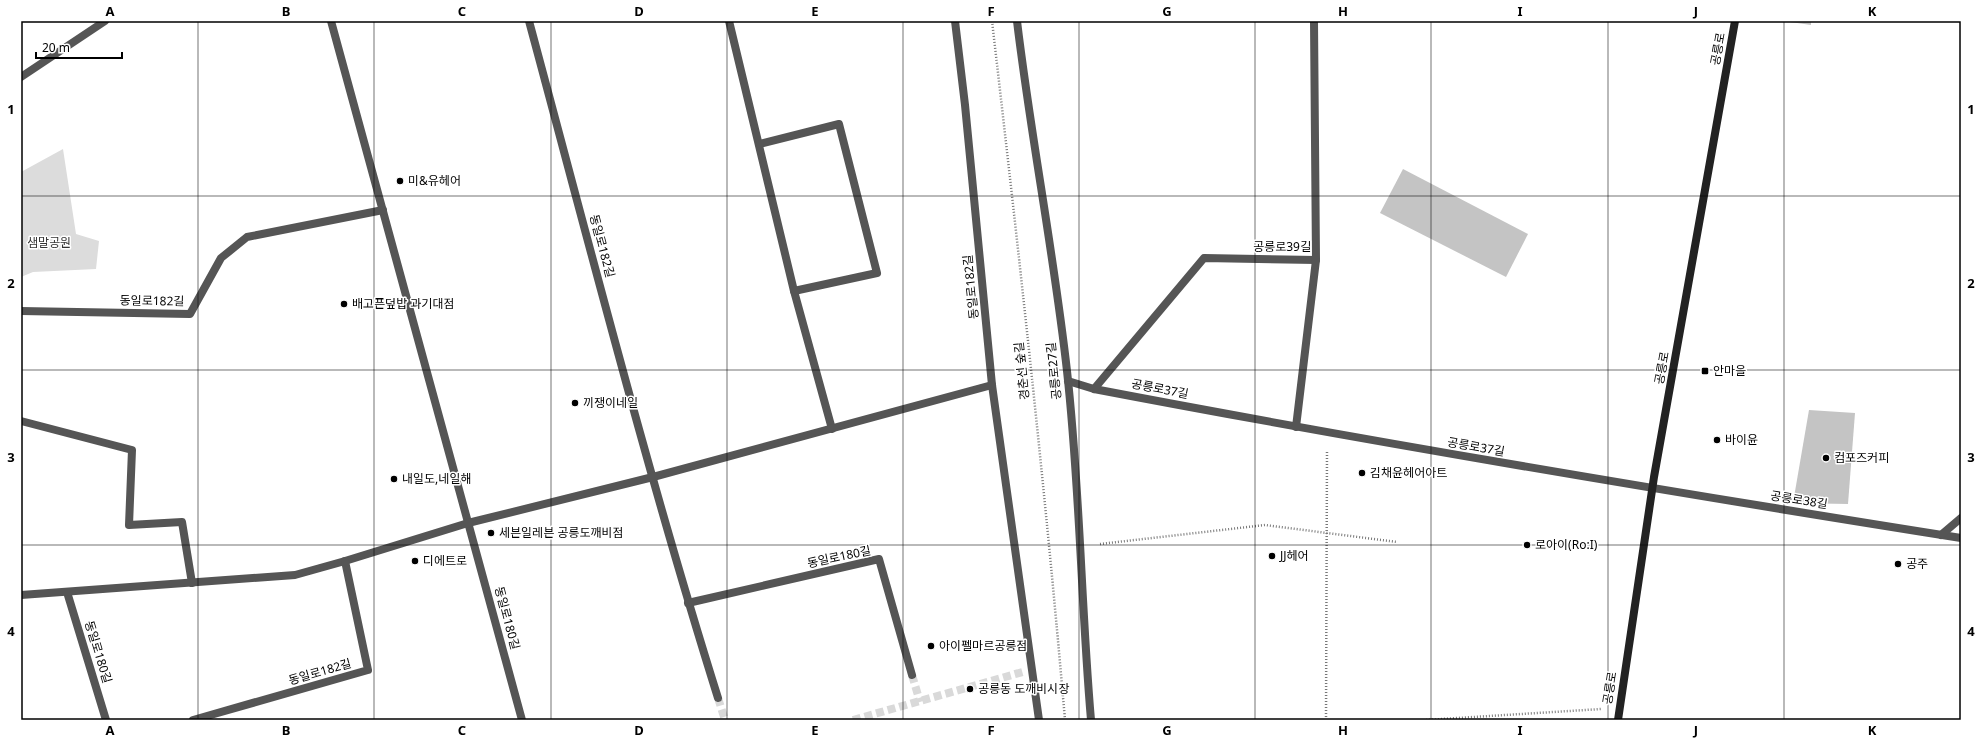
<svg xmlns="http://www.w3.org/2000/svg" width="1982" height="741" font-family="'Noto Sans','Noto Sans KR',sans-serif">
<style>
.green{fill:#dcdcdc}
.building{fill:#c4c4c4}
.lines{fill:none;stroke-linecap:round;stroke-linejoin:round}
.street-tunnel{stroke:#d9d9d9;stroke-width:8;stroke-dasharray:8 4;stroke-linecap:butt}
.path{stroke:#777;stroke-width:2.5;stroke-dasharray:1 2;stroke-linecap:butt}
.street{stroke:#555;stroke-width:8}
.secondary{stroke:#222;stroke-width:8}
.grid{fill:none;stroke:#000;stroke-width:1;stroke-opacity:0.55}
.poi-dot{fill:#000;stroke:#fff;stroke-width:1.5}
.labels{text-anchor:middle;stroke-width:3;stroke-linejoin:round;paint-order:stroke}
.street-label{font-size:12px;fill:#000;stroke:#fff}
.poi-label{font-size:12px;fill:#000;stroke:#fff;text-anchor:start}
.park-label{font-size:12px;fill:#333;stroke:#fff}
.neatline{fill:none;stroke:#000;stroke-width:1.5}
.grid-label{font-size:13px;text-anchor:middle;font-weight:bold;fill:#000}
</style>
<rect width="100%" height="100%" fill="#fff"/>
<polygon class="green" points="63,149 76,234 99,241 96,269 33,272 21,277 21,172"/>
<g class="building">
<polygon points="1790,21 1811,21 1811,25 1790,22"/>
<polygon points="1403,169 1528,234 1506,277 1380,213"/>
<polygon points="1809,410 1855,413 1848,504 1793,503"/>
</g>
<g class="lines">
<g class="street-tunnel">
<polyline points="912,675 920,702"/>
<polyline points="718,698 725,720"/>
<polyline points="853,720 1026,671"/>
</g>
<g class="path">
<path d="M992 21C1019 254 1045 486 1065 720"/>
<polyline points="1100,544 1265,525 1397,542"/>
<polyline points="1326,720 1327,451"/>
<polyline points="1426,720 1601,709"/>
</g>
<g class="street">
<polyline points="331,21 522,720"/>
<path d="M529 21C590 247 648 475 718 698"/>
<polyline points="729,21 794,291 832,429"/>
<polyline points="955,21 965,105 992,385 1039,720"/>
<path d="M1017 21C1031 138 1054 254 1067 371 1080 487 1081 604 1091 720"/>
<polyline points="21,77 105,21"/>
<polyline points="760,144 839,124 877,273 794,291"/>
<polyline points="21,311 190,314 221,258 247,237 383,210"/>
<path d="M1068 381 1094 389C1382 444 1671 492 1961 538"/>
<polyline points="1094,389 1204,258 1316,260"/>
<polyline points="21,421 132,450 129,525 182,522 192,583"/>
<polyline points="1296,427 1316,260 1314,21"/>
<polyline points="1941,535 1961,518"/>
<polyline points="67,592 106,720"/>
<polyline points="21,595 295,575 345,561 468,523 653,477 992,385"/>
<polyline points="688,603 879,559 912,675"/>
<polyline points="193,720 368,670 345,561"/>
</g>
<polyline class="secondary" points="1618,720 1654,477 1735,21"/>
</g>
<path class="grid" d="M198 21V720M374 21V720M551 21V720M727 21V720M903 21V720M1079 21V720M1255 21V720M1431 21V720M1608 21V720M1784 21V720M21 196H1961M21 370H1961M21 545H1961"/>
<g class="poi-dot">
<circle cx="400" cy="181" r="4"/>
<circle cx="344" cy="304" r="4"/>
<rect x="1701" y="367" width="8" height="8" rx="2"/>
<circle cx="575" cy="403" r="4"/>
<circle cx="1717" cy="440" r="4"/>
<circle cx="1826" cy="458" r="4"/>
<circle cx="1362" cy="473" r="4"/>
<circle cx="394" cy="479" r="4"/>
<circle cx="491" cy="533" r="4"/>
<circle cx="1527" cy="545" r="4"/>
<circle cx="1272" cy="556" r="4"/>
<circle cx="415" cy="561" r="4"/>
<circle cx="1898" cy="564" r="4"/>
<circle cx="931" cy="646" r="4"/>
<circle cx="970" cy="689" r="4"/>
</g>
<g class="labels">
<g class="street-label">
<text transform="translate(1718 49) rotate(-80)" y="4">공릉로</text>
<text transform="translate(602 246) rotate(75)" y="4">동일로182길</text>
<text x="1282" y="251">공릉로39길</text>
<text transform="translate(971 287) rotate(-96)" y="4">동일로182길</text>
<text transform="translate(152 301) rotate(1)" y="4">동일로182길</text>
<text transform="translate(1662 368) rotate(-80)" y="4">공릉로</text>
<text transform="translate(1022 371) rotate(-96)" y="4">경춘선 숲길</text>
<text transform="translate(1054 371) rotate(-96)" y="4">공릉로27길</text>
<text transform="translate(1160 389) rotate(11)" y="4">공릉로37길</text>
<text transform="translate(1476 447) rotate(10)" y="4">공릉로37길</text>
<text transform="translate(1799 500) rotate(9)" y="4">공릉로38길</text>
<text transform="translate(839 557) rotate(-12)" y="4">동일로180길</text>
<text transform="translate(507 618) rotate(75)" y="4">동일로180길</text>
<text transform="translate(98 652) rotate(73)" y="4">동일로180길</text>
<text transform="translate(320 672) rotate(-16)" y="4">동일로182길</text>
<text transform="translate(1610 688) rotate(-81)" y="4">공릉로</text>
</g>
<g class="poi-label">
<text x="408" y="185">미&amp;유헤어</text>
<text x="352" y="308">배고픈덮밥 과기대점</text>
<text x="1713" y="375">안마을</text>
<text x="583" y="407">끼쟁이네일</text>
<text x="1725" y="444">바이윤</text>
<text x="1834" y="462">컴포즈커피</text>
<text x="1370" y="477">김채윤헤어아트</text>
<text x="402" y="483">내일도,네일해</text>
<text x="499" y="537">세븐일레븐 공릉도깨비점</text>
<text x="1535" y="549">로아이(Ro:I)</text>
<text x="1280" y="560">JJ헤어</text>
<text x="423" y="565">디에트로</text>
<text x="1906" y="568">공주</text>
<text x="939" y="650">아이펠마르공릉점</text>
<text x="978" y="693">공릉동 도깨비시장</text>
</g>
<g class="park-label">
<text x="49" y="247">샘말공원</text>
</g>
</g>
<rect width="1982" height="741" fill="none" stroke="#ffffff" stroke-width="44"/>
<path d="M36 52v6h86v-6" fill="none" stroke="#000000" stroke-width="2"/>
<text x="42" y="52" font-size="12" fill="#000000" stroke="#ffffff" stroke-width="3" paint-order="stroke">20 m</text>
<rect x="22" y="22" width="1938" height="697" class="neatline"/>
<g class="grid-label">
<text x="110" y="16">A</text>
<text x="286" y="16">B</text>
<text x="462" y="16">C</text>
<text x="639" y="16">D</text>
<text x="815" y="16">E</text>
<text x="991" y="16">F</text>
<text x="1167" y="16">G</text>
<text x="1343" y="16">H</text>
<text x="1520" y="16">I</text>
<text x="1696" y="16">J</text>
<text x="1872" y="16">K</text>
<text x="11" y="114">1</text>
<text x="1971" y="114">1</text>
<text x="11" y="288">2</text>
<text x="1971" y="288">2</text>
<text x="11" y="462">3</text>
<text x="1971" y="462">3</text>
<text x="11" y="636">4</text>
<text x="1971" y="636">4</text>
<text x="110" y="735">A</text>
<text x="286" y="735">B</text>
<text x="462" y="735">C</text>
<text x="639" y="735">D</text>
<text x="815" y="735">E</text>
<text x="991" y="735">F</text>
<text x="1167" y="735">G</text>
<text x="1343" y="735">H</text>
<text x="1520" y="735">I</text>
<text x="1696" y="735">J</text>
<text x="1872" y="735">K</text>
</g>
</svg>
